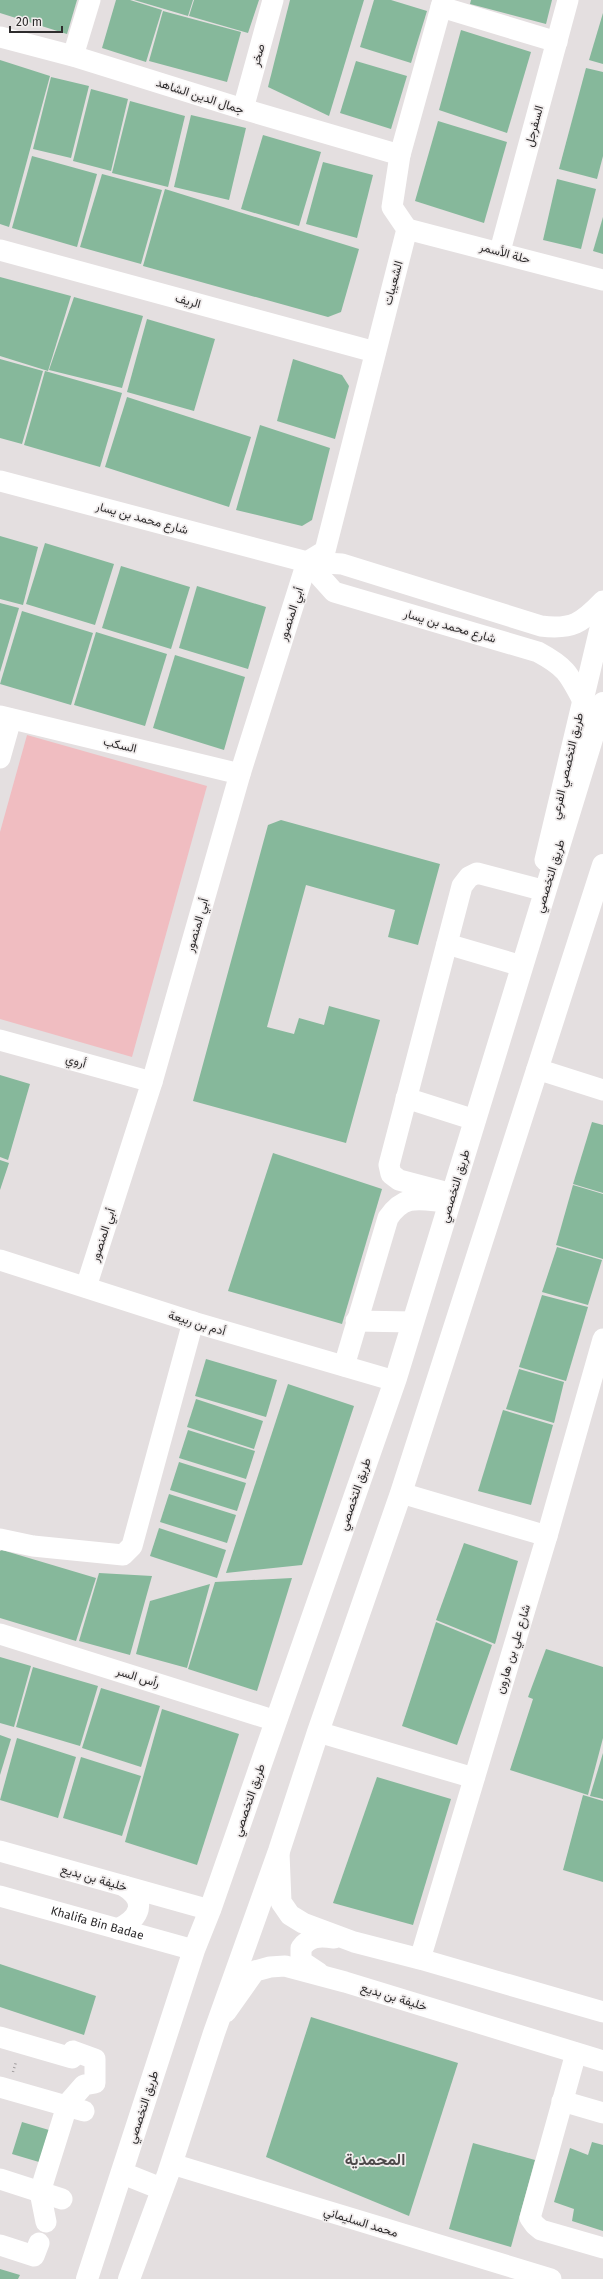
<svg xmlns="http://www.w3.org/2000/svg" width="603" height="2279" font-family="'Fira Sans',Vazirmatn,sans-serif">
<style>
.green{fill:#f0bdc1}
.building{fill:#86b89b}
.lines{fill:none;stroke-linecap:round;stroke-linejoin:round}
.path{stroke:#a09c9d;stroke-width:2.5;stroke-dasharray:1 3;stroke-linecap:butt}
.minor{stroke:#fff;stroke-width:21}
.major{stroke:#fff;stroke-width:22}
.labels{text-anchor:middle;stroke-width:3.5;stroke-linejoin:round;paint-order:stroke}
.street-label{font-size:12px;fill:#2e2c2d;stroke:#f1eded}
.district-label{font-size:16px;font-weight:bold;fill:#4d494a;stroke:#f1eded}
</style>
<rect width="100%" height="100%" fill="#e4dfe0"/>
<polygon class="green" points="27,735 207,786 132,1057 0,1019 0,832"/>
<g class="building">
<polygon points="0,0 77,0 67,34 0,13"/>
<polygon points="116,0 130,0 162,10 146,62 102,48"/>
<polygon points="134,0 193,0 188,16"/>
<polygon points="194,0 259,0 248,33 189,16"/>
<polygon points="290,0 364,0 329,116 268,87"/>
<polygon points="374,0 391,0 427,11 411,63 360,47"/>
<polygon points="471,0 552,0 546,24 470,4"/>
<polygon points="163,11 241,32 227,82 149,61"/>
<polygon points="603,13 603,64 589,60"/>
<polygon points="461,30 531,52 507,133 439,110"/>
<polygon points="0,60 50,76 9,227 0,224"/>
<polygon points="356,61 407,76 391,129 340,113"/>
<polygon points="586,68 603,72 603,156 597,179 559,169"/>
<polygon points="51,77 89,86 71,158 33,149"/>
<polygon points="91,89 128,99 111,171 73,161"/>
<polygon points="130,101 185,116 168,187 112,173"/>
<polygon points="191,115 246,128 229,200 174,187"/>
<polygon points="438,121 507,142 484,223 415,201"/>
<polygon points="263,135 321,152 299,226 241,209"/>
<polygon points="32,156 97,174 77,247 12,228"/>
<polygon points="323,162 373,175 357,238 306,224"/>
<polygon points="102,174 162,190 141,264 80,247"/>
<polygon points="557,179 596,189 581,249 543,240"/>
<polygon points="165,189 359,249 341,312 328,317 143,266"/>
<polygon points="603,217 603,254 593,251"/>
<polygon points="0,277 71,296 48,371 0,356"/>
<polygon points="74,297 143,316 122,388 49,370"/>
<polygon points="147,319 215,339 194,411 127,392"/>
<polygon points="0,359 43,371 22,444 0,438"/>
<polygon points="293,359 342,375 349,386 335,439 277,421"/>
<polygon points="45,371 122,393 100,467 24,445"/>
<polygon points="127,397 251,437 229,507 105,467"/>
<polygon points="260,425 330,448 312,520 302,526 236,510"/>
<polygon points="0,536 38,547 23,605 0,599"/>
<polygon points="45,543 114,564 95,625 26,604"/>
<polygon points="121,566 190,587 171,649 102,628"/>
<polygon points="197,586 266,607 248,669 179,648"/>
<polygon points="0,603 19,608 0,672"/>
<polygon points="22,611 93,633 71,705 0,684"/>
<polygon points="96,632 167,654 145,726 74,705"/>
<polygon points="175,655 245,677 224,750 153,728"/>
<polygon points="281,820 440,864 418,945 388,937 395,910 306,885 267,1027 294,1034 299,1018 324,1025 329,1006 380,1020 346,1143 193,1101 268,825"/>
<polygon points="0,1075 30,1084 8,1160 0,1157"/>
<polygon points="592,1122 603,1125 603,1193 573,1184"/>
<polygon points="273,1153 382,1189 342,1324 228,1291"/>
<polygon points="0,1160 9,1163 0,1190"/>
<polygon points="573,1185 603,1194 603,1259 556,1245"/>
<polygon points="557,1247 602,1260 588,1305 542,1292"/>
<polygon points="542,1295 588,1307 566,1381 519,1367"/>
<polygon points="206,1359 277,1380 266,1417 195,1396"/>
<polygon points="519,1369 564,1382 554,1423 506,1409"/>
<polygon points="288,1384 354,1406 302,1565 226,1573"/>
<polygon points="196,1399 263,1421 254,1449 187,1427"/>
<polygon points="503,1410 553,1425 531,1505 478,1491"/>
<polygon points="188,1430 255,1451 246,1479 179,1458"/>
<polygon points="179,1462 246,1483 237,1511 170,1490"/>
<polygon points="169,1494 236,1515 227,1543 160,1522"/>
<polygon points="159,1528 226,1550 217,1578 150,1556"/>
<polygon points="464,1543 518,1561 495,1644 436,1620"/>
<polygon points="2,1550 96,1578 76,1641 0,1618 0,1551"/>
<polygon points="99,1573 152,1576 130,1655 79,1641"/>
<polygon points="292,1578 257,1691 188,1669 215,1582"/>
<polygon points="210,1584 187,1668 136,1654 150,1601"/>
<polygon points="436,1622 492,1645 457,1745 402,1726"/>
<polygon points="546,1649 603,1667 603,1738 588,1795 510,1770 533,1699 528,1697"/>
<polygon points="0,1657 31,1666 14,1727 0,1723"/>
<polygon points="33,1667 98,1686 80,1746 16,1727"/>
<polygon points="101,1688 160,1706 141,1767 82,1748"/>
<polygon points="162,1709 239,1734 197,1865 125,1842"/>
<polygon points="0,1735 11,1739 0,1775"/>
<polygon points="17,1738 76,1757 58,1818 0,1800"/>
<polygon points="603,1753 603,1799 590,1796"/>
<polygon points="81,1757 141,1776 122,1836 63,1818"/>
<polygon points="377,1777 451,1799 413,1925 333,1903"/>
<polygon points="583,1795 603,1801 603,1882 563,1870"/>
<polygon points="0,1964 96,1996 84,2035 0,2007"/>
<polygon points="311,2017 458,2063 409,2216 266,2157"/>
<polygon points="22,2122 49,2130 39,2162 12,2154"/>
<polygon points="592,2142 603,2145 603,2231 572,2221 574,2209 554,2202 570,2148 588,2155"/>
<polygon points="473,2143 535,2160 511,2247 449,2229"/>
<polygon points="0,2269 20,2275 18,2279 0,2279"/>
</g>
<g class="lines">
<polyline class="path" points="13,2072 16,2062"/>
<g class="minor">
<polyline points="441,7 557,42"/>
<polyline points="0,37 73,56 243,109 400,155"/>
<polyline points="73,56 90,0"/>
<polyline points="243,109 273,0"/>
<polyline points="407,229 603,280"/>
<polyline points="0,250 375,352"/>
<polyline points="500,251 568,0"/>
<path d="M0 481 307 562 334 592 538 652C566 667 569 674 583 701"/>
<polyline points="307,562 325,551 407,229 392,207 400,155 443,0"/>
<path d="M307 562 342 564 541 626C572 630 582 623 603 601"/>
<polyline points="0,716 240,774"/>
<polyline points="0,758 11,719"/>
<polyline points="545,860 603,616"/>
<polyline points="447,944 522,966"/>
<polyline points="0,1040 152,1082"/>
<polyline points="537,1069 603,1090"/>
<polyline points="406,1098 475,1120"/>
<polyline points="452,1194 399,1180 391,1174 389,1165 462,886 469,877 477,873 538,889"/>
<polyline points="0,1260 193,1322 388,1379 396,1378"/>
<polyline points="86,1287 152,1082 240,774 307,562"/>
<polyline points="356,1321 413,1322"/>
<path d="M344 1366 388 1218C405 1193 420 1200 447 1202"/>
<polyline points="401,1493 547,1536"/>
<polyline points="0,1539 33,1546 123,1555 132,1546 193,1322"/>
<polyline points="0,1634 276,1721"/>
<polyline points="318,1732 474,1778"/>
<polyline points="0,1851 210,1910"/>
<polyline points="279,1853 281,1902 290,1915 303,1923 354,1942 420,1959 603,2012"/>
<path id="s1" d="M0 1896 194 1950"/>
<path d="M118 1929C140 1918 148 1901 124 1886"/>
<polyline points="420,1959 547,1536 603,1339"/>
<path d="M319 1973 301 1961V1948C310 1936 319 1936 334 1938"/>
<polyline points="226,2012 255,1971 270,1967 285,1966 345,1982 603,2061"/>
<polyline points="0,2037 72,2058 73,2051 95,2059 95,2083 84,2085 70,2101 67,2106 40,2192 46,2222"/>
<polyline points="576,2053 530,2218 535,2225 541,2230 603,2248"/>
<polyline points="0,2087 84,2111"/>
<polyline points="562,2101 603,2113"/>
<polyline points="172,2164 551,2279"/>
<polyline points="0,2179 62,2199"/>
<polyline points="0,2245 34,2256 39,2243"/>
</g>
<g class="major">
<polyline points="122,2173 162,2189"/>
<polyline points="87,2279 194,1950 210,1910 396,1378 603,703"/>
<polyline points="129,2279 168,2174 214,2033 279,1851 318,1732 401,1493 603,865"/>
</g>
</g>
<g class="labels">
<g class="street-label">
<text transform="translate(258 55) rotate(-75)" y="4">صخر</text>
<text transform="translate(200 96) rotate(18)" y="4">جمال الدين الشاهد</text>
<text transform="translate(534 126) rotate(-75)" y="4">السفرجل</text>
<text transform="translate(505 253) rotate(15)" y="4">حلة الأسمر</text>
<text transform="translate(393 283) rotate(-75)" y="4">الشعيبات</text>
<text transform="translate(188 301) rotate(15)" y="4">الريف</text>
<text transform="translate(142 518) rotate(15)" y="4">شارع محمد بن يسار</text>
<text transform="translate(291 614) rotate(-72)" y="4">أبي المنصور</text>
<text transform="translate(450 626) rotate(16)" y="4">شارع محمد بن يسار</text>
<text transform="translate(120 745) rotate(13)" y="4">السكب</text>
<text transform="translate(567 766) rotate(-77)" y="4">طريق التخصصي الفرعي</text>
<text transform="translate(550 876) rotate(-73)" y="4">طريق التخصصي</text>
<text transform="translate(197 925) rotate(-74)" y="4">أبي المنصور</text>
<text transform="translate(76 1061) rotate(16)" y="4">أروي</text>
<text transform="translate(455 1186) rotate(-73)" y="4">طريق التخصصي</text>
<text transform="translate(103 1235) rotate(-72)" y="4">أبي المنصور</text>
<text transform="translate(197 1323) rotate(17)" y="4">أدم بن ربيعة</text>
<text transform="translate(355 1494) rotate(-71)" y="4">طريق التخصصي</text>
<text transform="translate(513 1649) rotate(-73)" y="4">شارع علي بن هارون</text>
<text transform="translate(138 1677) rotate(17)" y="4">رأس السر</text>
<text transform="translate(249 1800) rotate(-71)" y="4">طريق التخصصي</text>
<text transform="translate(94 1878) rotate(16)" y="4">خليفة بن بديع</text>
<text dy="4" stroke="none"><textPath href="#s1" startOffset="101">Khalifa Bin Badae</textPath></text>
<text transform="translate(394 1997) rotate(17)" y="4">خليفة بن بديع</text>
<text transform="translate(143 2107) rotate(-72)" y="4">طريق التخصصي</text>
<text transform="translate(361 2222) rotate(17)" y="4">محمد السليماني</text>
</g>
<g class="district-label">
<text x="375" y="2165">المحمدية</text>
</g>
</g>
<path d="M10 26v6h52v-6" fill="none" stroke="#2e2c2d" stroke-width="2"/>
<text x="16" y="26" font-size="12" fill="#2e2c2d" stroke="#f1eded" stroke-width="3" paint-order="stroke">20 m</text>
</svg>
